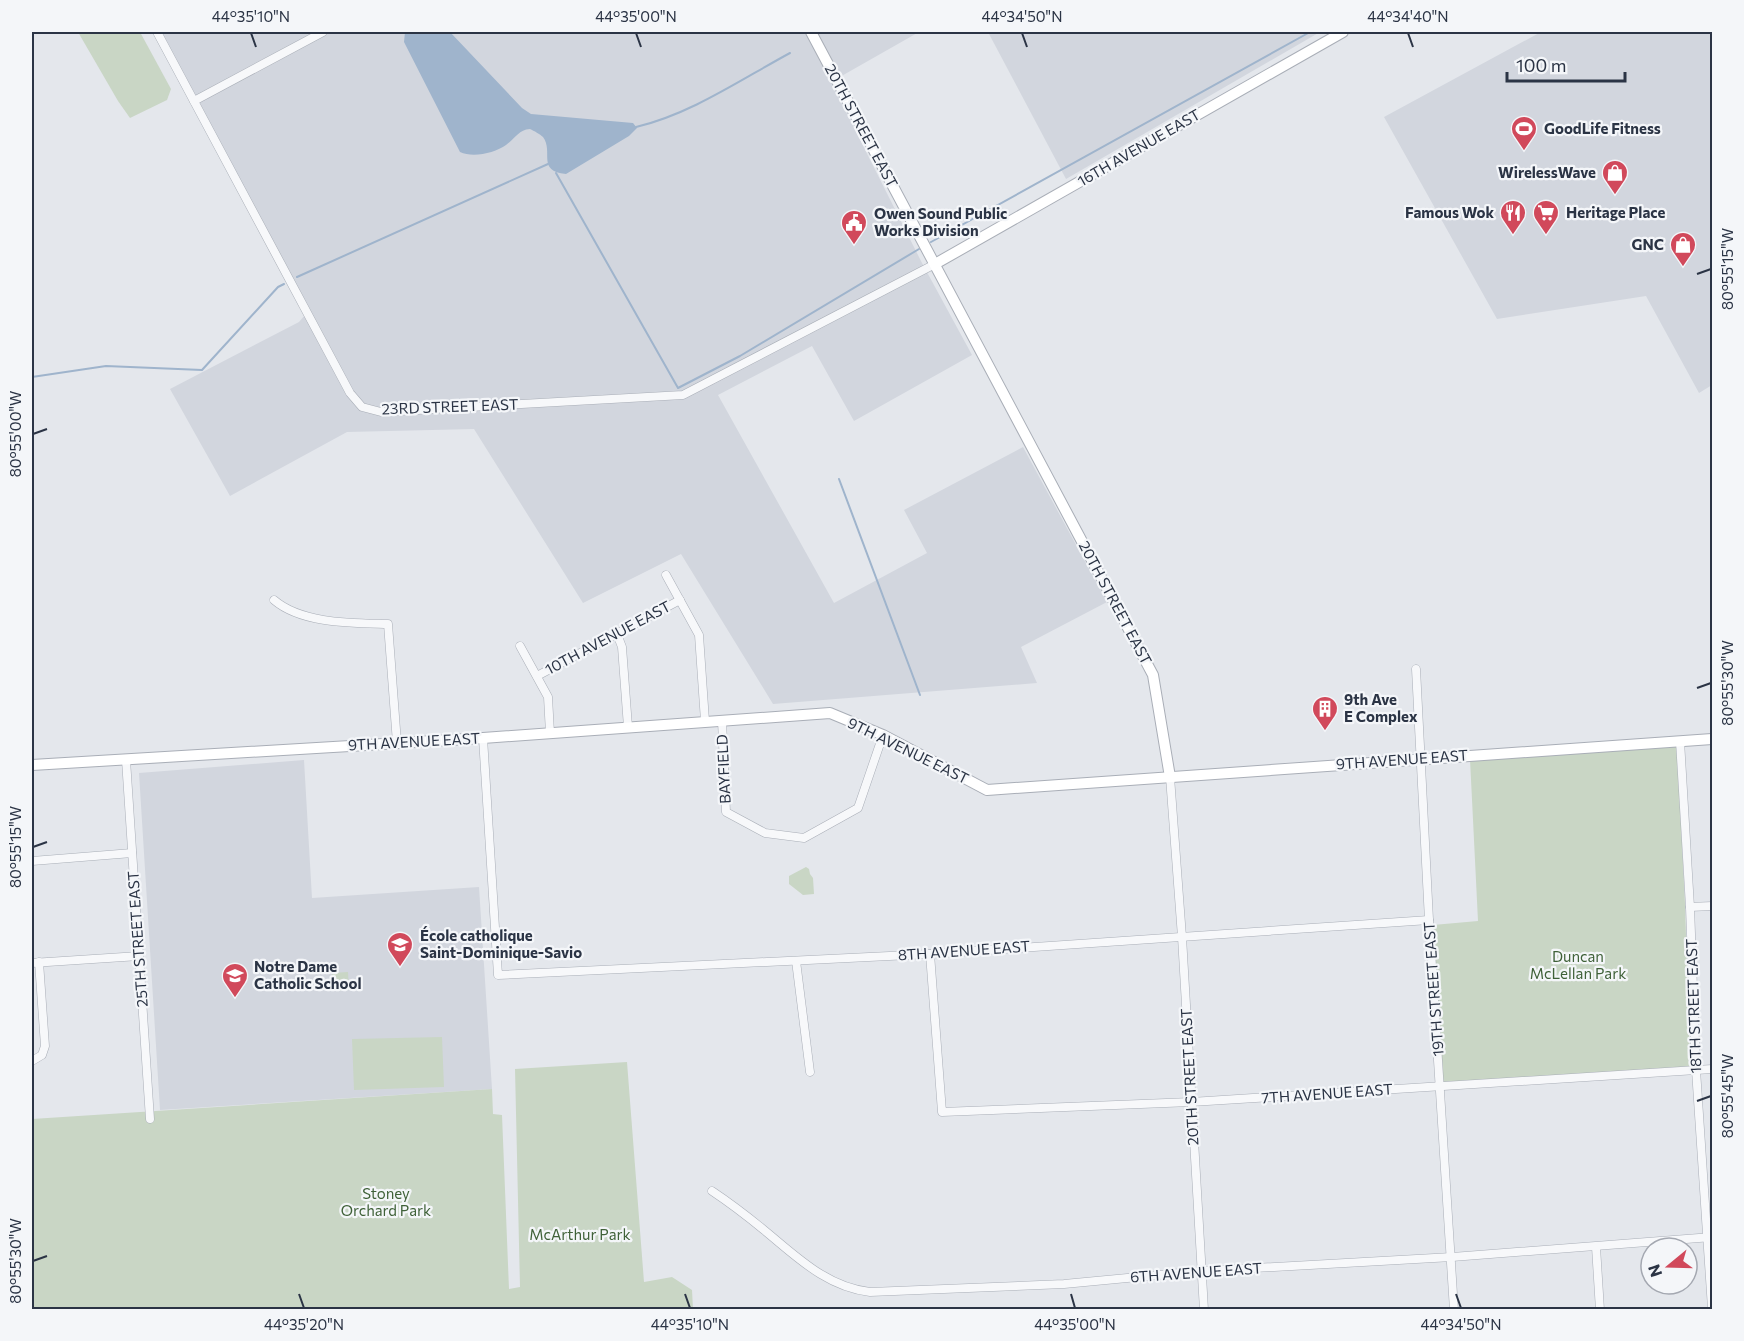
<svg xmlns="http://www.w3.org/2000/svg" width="1744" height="1341" font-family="Commissioner,sans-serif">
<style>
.built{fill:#d2d6de}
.green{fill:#c9d6c5}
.water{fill:#9fb4cc}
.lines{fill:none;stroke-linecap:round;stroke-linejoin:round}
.stream{stroke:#9fb4cc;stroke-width:2}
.street-casing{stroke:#a9aeb7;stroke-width:9}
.secondary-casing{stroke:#a9aeb7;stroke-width:12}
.street{stroke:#f7f8fa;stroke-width:8}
.secondary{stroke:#fff;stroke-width:10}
.ticks{fill:none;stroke:#2b3445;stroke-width:2}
.labels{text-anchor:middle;stroke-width:4.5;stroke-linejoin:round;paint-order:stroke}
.street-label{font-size:15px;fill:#2b3445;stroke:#f4f6f9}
.poi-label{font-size:15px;font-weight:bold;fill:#2b3445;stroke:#f4f6f9;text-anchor:start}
.park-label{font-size:15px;fill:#3f6138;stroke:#f4f6f9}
.neatline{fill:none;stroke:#2b3445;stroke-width:2}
.ticks-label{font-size:15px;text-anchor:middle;fill:#2b3445}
</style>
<rect width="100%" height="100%" fill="#e4e7ec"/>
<g class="built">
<polygon points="152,32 919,32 831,82 922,263 972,355 854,421 812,346 718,395 834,603 927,553 904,510 1023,447 1107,602 1021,647 1037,683 773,704 681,554 583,603 474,429 347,432 230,496 170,389 299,322 305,315"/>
<polygon points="988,32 1320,32 1066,179"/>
<polygon points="1541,32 1712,32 1712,385 1699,393 1646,296 1497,319 1384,117"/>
<polygon points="304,760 312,898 479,887 492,1089 160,1110 139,773"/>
</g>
<g class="green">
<polygon points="78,32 140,32 171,89 167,100 130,118 118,101"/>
<polygon points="1677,744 1685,903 1690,1067 1443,1083 1433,925 1478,921 1470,759"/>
<polygon points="806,867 809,869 810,874 813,878 814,894 803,895 789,884 789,876"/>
<polygon points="348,972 349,990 334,991 332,973"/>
<polygon points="442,1037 444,1087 354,1090 352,1039"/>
<polygon points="627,1062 644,1282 672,1277 692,1290 693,1309 32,1310 32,1119 492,1089 493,1114 502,1115 509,1289 520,1287 515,1069"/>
</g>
<path class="water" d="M405 32H450L522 108 531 114 633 123 637 128 629 136 566 174C536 171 554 152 543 137 540 134 534 131 530 129 518 130 516 138 506 145 495 153 473 158 460 152L404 42Z"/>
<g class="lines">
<g class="stream">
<path d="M636 127C691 114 740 80 790 53"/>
<polyline points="556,173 678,388 740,356 919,249"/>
<polyline points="931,242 1310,32"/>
<polyline points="297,277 548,164"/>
<polyline points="32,377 106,366 202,370 278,287 284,284"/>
<polyline points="839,479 920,695"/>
</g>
<defs>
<g id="street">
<polyline points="157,32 350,393 362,407 381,412 683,395 935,264"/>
<polyline points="194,101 323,32"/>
<polyline points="666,575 699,635 705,721"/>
<path d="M274 600C302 624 353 623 388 624L397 743"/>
<polyline points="617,634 622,647 628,727"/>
<polyline points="520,646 548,697 550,733"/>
<polyline points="1416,669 1429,920 1454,1310"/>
<polyline points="537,676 680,600"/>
<polyline points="722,720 726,812 765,833 804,838 858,808 883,735"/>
<polyline points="483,738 498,975 930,954 1429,920"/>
<polyline points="1680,741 1690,907 1696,1070 1712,1308"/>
<polyline points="126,760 150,1119"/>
<polyline points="1170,777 1182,937 1204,1310"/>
<polyline points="32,861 132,853"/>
<polyline points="1690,907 1712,906"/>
<polyline points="930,954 942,1112 1191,1102 1712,1069"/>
<polyline points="796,961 810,1072"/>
<polyline points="32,963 139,956"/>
<polyline points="32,1061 42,1055 45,1046 39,962"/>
<path d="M712 1191C730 1203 747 1216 764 1230 796 1256 826 1287 870 1292L1064 1284 1201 1271 1452 1257 1712 1237"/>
<polyline points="1596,1247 1600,1310"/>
</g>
<g id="secondary">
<polyline points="811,32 1153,675 1170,777"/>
<polyline points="935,264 1343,32"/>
<polyline points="32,765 483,738 830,713 883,735 987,790 1712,739"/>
</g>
</defs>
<use href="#street" class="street-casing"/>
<use href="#secondary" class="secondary-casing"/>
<use href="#street" class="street"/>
<use href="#secondary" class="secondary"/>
</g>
<path class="ticks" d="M251 33 256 47M636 33 641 47M1022 33 1027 47M1408 33 1413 47M1697 274 1711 269M33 434 47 429M1697 688 1711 683M33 847 47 842M1697 1101 1711 1096M33 1261 47 1256M299 1294 304 1308M685 1294 690 1308M1071 1294 1075 1308M1456 1294 1461 1308"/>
<defs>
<symbol id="stadium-pin" viewBox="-11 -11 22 30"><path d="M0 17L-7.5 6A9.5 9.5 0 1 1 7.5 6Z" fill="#d1495b" stroke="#f4f6f9"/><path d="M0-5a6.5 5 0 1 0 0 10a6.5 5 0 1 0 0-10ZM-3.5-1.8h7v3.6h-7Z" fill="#fff"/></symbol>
<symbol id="shop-pin" viewBox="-11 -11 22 30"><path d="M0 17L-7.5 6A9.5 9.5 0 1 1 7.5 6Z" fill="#d1495b" stroke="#f4f6f9"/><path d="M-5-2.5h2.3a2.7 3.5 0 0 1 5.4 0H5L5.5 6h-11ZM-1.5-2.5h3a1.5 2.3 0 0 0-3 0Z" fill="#fff"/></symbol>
<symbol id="restaurant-pin" viewBox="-11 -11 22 30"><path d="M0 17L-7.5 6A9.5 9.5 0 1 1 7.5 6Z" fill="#d1495b" stroke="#f4f6f9"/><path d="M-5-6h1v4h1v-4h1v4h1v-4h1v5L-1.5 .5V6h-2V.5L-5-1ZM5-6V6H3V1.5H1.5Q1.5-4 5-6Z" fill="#fff"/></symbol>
<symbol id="supermarket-pin" viewBox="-11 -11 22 30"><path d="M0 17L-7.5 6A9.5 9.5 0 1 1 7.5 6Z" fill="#d1495b" stroke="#f4f6f9"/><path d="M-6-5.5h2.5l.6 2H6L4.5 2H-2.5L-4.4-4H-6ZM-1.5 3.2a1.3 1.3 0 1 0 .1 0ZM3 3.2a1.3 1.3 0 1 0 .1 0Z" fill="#fff"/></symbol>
<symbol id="civic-pin" viewBox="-11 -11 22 30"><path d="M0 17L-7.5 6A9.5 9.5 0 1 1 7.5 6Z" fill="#d1495b" stroke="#f4f6f9"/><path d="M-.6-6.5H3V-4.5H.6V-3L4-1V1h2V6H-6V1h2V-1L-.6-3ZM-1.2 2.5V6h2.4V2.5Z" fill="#fff"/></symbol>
<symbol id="building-pin" viewBox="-11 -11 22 30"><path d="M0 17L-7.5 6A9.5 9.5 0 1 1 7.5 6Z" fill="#d1495b" stroke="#f4f6f9"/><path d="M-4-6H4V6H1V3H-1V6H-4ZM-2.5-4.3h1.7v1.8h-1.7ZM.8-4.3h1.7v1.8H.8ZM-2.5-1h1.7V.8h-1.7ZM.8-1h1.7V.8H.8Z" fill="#fff"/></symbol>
<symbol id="school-pin" viewBox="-11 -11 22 30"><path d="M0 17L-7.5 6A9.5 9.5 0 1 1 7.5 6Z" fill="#d1495b" stroke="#f4f6f9"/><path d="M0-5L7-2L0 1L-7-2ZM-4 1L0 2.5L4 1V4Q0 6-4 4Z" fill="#fff"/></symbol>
</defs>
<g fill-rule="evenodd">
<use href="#stadium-pin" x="1509" y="114" width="30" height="40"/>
<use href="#shop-pin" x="1600" y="158" width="30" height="40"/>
<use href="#restaurant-pin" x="1498" y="198" width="30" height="40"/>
<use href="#supermarket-pin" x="1531" y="198" width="30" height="40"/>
<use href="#civic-pin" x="839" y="208" width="30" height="40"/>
<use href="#shop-pin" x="1668" y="230" width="30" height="40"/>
<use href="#building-pin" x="1310" y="694" width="30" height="40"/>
<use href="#school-pin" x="385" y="930" width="30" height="40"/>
<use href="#school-pin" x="220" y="961" width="30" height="40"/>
</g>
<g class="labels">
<g class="street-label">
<text transform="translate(861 126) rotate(62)" y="5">20TH STREET EAST</text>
<text transform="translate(1139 148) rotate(-30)" y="5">16TH AVENUE EAST</text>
<text transform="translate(450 407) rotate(-2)" y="5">23RD STREET EAST</text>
<text transform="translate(1115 603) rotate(62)" y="5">20TH STREET EAST</text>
<text transform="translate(608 638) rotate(-28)" y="5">10TH AVENUE EAST</text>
<text transform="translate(414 742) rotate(-3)" y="5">9TH AVENUE EAST</text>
<text transform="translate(908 751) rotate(26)" y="5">9TH AVENUE EAST</text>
<text transform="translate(1402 760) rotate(-4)" y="5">9TH AVENUE EAST</text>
<text transform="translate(724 769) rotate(-93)" y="5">BAYFIELD</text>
<text transform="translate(138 939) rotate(-94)" y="5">25TH STREET EAST</text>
<text transform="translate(964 951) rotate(-4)" y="5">8TH AVENUE EAST</text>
<text transform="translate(1434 989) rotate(-94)" y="5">19TH STREET EAST</text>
<text transform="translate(1694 1006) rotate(-92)" y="5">18TH STREET EAST</text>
<text transform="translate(1190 1077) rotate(-93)" y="5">20TH STREET EAST</text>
<text transform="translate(1327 1094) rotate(-4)" y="5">7TH AVENUE EAST</text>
<text transform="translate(1196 1273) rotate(-4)" y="5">6TH AVENUE EAST</text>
</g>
<g class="poi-label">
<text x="1544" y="134">GoodLife Fitness</text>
<text x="1596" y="178" text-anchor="end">WirelessWave</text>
<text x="1494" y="218" text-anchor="end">Famous Wok</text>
<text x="1566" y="218">Heritage Place</text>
<text x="874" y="219">Owen Sound Public<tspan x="874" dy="17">Works Division</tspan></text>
<text x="1664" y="250" text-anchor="end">GNC</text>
<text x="1344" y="705">9th Ave<tspan x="1344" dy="17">E Complex</tspan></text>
<text x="420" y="941">École catholique<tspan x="420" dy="17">Saint-Dominique-Savio</tspan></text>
<text x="254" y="972">Notre Dame<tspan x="254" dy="17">Catholic School</tspan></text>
</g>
<g class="park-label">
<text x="1578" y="962">Duncan<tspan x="1578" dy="17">McLellan Park</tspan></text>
<text x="386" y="1199">Stoney<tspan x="386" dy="17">Orchard Park</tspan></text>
<text x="580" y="1240">McArthur Park</text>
</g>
</g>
<rect width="1744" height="1341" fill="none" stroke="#f4f6f9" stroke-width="66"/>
<g transform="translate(1669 1266) rotate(251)"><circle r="28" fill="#f4f6f9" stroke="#a4a8b1" stroke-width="1.5"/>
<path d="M0-4.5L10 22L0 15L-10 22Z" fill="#d1495b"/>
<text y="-9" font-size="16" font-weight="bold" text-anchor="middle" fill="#2b3445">N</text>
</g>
<path d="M1507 72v9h118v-9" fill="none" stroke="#2b3445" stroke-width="3"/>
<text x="1516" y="72" font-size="18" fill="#2b3445" stroke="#f4f6f9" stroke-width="4.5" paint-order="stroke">100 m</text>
<rect x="33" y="33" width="1678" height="1275" class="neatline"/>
<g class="ticks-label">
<text x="251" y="22">44°35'10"N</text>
<text x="636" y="22">44°35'00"N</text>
<text x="1022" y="22">44°34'50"N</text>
<text x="1408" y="22">44°34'40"N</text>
<text transform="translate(1728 269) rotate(-90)" y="5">80°55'15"W</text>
<text transform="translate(16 434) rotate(-90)" y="5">80°55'00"W</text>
<text transform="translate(1728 683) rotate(-90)" y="5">80°55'30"W</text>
<text transform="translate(16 847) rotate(-90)" y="5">80°55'15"W</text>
<text transform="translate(1728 1096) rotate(-90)" y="5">80°55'45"W</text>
<text transform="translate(16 1261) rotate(-90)" y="5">80°55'30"W</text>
<text x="304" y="1330">44°35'20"N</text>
<text x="690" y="1330">44°35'10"N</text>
<text x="1075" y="1330">44°35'00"N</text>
<text x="1461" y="1330">44°34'50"N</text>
</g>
</svg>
